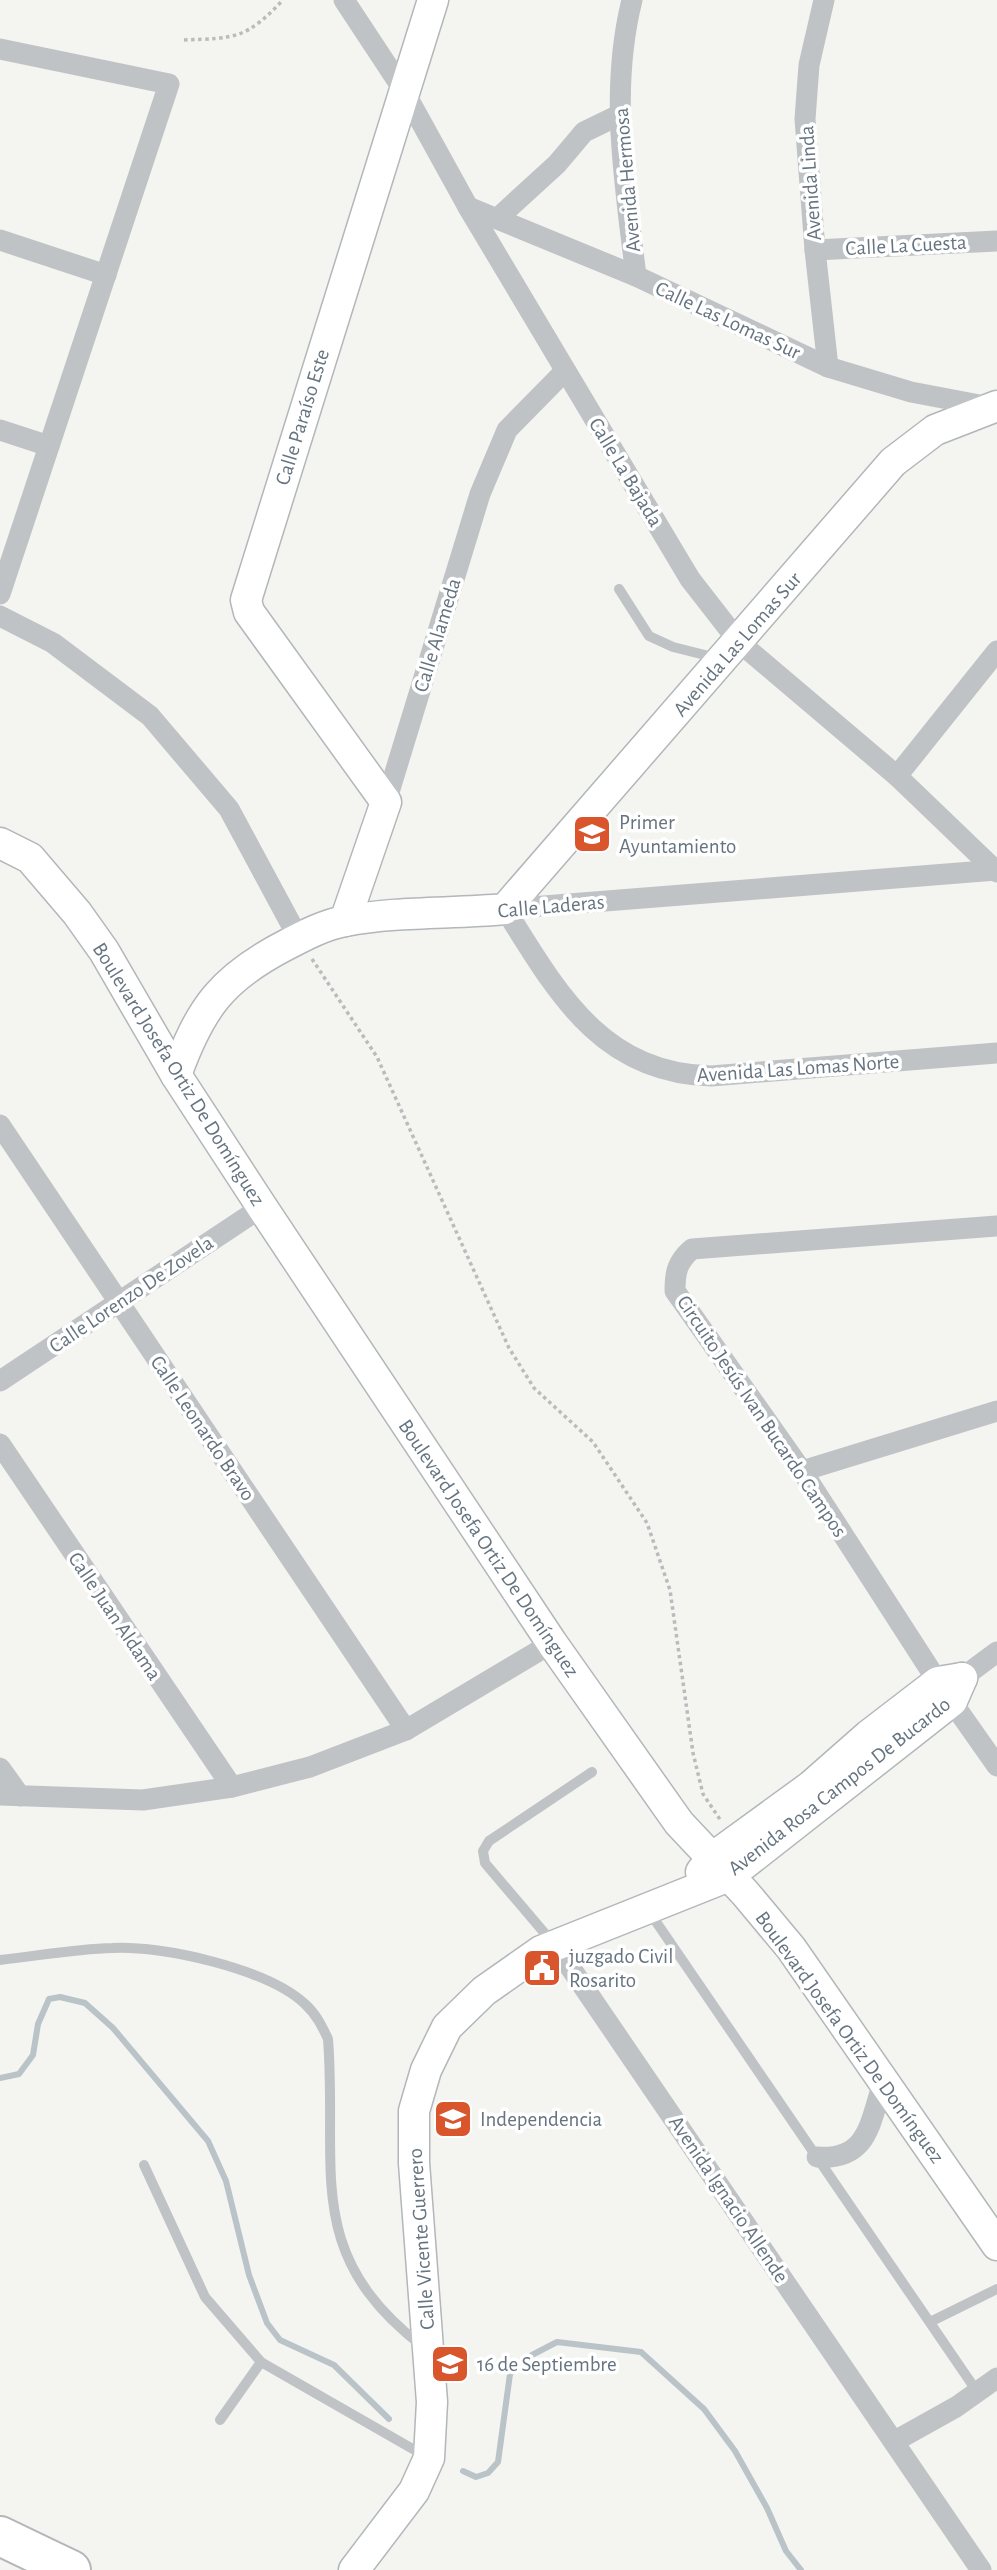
<svg xmlns="http://www.w3.org/2000/svg" width="997" height="2570" font-family="'Alegreya Sans',sans-serif">
<style>
.lines{fill:none;stroke-linecap:round;stroke-linejoin:round}
.stream{stroke:#b9c3c8;stroke-width:6}
.secondary-casing{stroke:#b2b7ba;stroke-width:33}
.highway-casing{stroke:#b4b7ba;stroke-width:42}
.path{stroke:#b9bbbd;stroke-width:3.5;stroke-dasharray:3.5 3.5;stroke-linecap:butt}
.lane{stroke:#bfc3c6;stroke-width:10}
.street{stroke:#bfc3c6;stroke-width:21}
.secondary{stroke:#fff;stroke-width:30}
.highway{stroke:#fff;stroke-width:38}
.labels{text-anchor:middle;stroke-width:7;stroke-linejoin:round;paint-order:stroke}
.street-label{font-size:21px;fill:#657480;stroke:#fff}
.poi-label{font-size:21px;fill:#657480;stroke:#fff;text-anchor:start}
</style>
<rect width="100%" height="100%" fill="#f4f4f1"/>
<g class="lines">
<g class="stream">
<polyline points="0,2078 19,2074 33,2055 38,2024 49,1999 60,1997 85,2003 113,2028 208,2141 226,2181 249,2275 267,2323 280,2340 334,2365 389,2419"/>
<polyline points="463,2471 476,2477 488,2473 498,2462 510,2374 532,2355 557,2342 641,2352 704,2409 735,2451 767,2508 786,2551 801,2570"/>
</g>
<defs>
<g id="secondary">
<polyline points="0,843 30,858 77,913 104,951 176,1075 262,1207 552,1643 679,1823 745,1893 791,1948 997,2245"/>
<polyline points="345,921 386,802 249,612 246,600 433,0"/>
<path d="M176 1075C200 1008 222 978 286 945 305 935 324 925 345 921 398 911 452 914 505 909L893 462 935 430 997 406"/>
<polyline points="701,1872 712,1858 811,1786 869,1735 938,1682 962,1678"/>
<polyline points="354,2570 414,2491 429,2458 432,2402 414,2163 414,2111 426,2070 447,2027 484,1991 541,1951 729,1876 952,1701 962,1678"/>
</g>
<polyline id="highway" points="0,2536 71,2570"/>
</defs>
<use href="#secondary" class="secondary-casing"/>
<use href="#highway" class="highway-casing"/>
<g class="path">
<path d="M184 40C236 38 246 39 283 0"/>
<polyline points="312,959 377,1057 509,1348 534,1388 593,1442 647,1523 670,1590 693,1753 703,1794 721,1821"/>
</g>
<g class="lane">
<polyline points="619,589 649,636 673,647 717,658"/>
<polyline points="648,1910 978,2393"/>
<polyline points="553,1943 485,1863 483,1851 489,1841 592,1772"/>
<path d="M0 1960C37 1956 75 1949 112 1948 162 1945 268 1969 305 2004 316 2014 322 2026 328 2039 338 2170 302 2253 422 2346"/>
<polyline points="144,2165 205,2297 261,2362"/>
<polyline points="930,2322 997,2289"/>
<polyline points="220,2420 261,2362 425,2456"/>
</g>
<g class="street">
<polyline points="344,0 404,91 468,207 690,579 739,642 897,776 997,872"/>
<path d="M632 0C609 92 625 184 636 276"/>
<polyline points="824,0 809,65 805,119 815,250 828,367"/>
<polyline points="0,49 169,84 0,594"/>
<polyline points="468,207 636,276 828,367 911,392 990,407"/>
<polyline points="498,218 557,164 584,132 619,115"/>
<polyline points="0,240 106,275"/>
<polyline points="815,250 997,241"/>
<polyline points="0,430 49,446"/>
<polyline points="0,616 53,643 150,716 229,809 299,939"/>
<polyline points="897,776 997,651"/>
<polyline points="386,802 480,494 507,430 565,371"/>
<path d="M997 870 505 909C557 992 601 1073 711 1076L997 1053"/>
<polyline points="0,1125 406,1730"/>
<path d="M997 1226 692 1249C677 1262 675 1272 675 1291L802 1471 938 1682 997 1766"/>
<polyline points="0,1381 262,1207"/>
<polyline points="0,1444 232,1787"/>
<polyline points="802,1471 997,1411"/>
<polyline points="962,1678 997,1652"/>
<polyline points="0,1768 20,1796"/>
<polyline points="0,1795 143,1800 232,1787 310,1767 406,1730 552,1643"/>
<polyline points="555,1945 981,2570"/>
<path d="M817 2157C870 2161 870 2120 884 2080"/>
<polyline points="895,2441 956,2407 997,2378"/>
</g>
<use href="#secondary" class="secondary"/>
<use href="#highway" class="highway"/>
</g>
<defs>
<symbol id="school-square" viewBox="-11 -11 22 22"><rect x="-9" y="-9" width="18" height="18" rx="4" fill="#d9552c" stroke="#fff"/><path d="M0-5L7-2L0 1L-7-2ZM-4 1L0 2.5L4 1V4Q0 6-4 4Z" fill="#fff"/></symbol>
<symbol id="civic-square" viewBox="-11 -11 22 22"><rect x="-9" y="-9" width="18" height="18" rx="4" fill="#d9552c" stroke="#fff"/><path d="M-.6-6.5H3V-4.5H.6V-3L4-1V1h2V6H-6V1h2V-1L-.6-3ZM-1.2 2.5V6h2.4V2.5Z" fill="#fff"/></symbol>
</defs>
<g fill-rule="evenodd">
<use href="#school-square" x="570" y="812" width="44" height="44"/>
<use href="#civic-square" x="520" y="1946" width="44" height="44"/>
<use href="#school-square" x="431" y="2097" width="44" height="44"/>
<use href="#school-square" x="428" y="2342" width="44" height="44"/>
</g>
<g class="labels">
<g class="street-label">
<text transform="translate(627 180) rotate(-95)" y="7">Avenida Hermosa</text>
<text transform="translate(810 183) rotate(-94)" y="7">Avenida Linda</text>
<text transform="translate(906 245) rotate(-3)" y="7">Calle La Cuesta</text>
<text transform="translate(728 320) rotate(25)" y="7">Calle Las Lomas Sur</text>
<text transform="translate(302 417) rotate(-73)" y="7">Calle Paraíso Este</text>
<text transform="translate(626 472) rotate(59)" y="7">Calle La Bajada</text>
<text transform="translate(437 635) rotate(-73)" y="7">Calle Alameda</text>
<text transform="translate(737 644) rotate(-49)" y="7">Avenida Las Lomas Sur</text>
<text transform="translate(551 906) rotate(-5)" y="7">Calle Laderas</text>
<text transform="translate(798 1068) rotate(-4)" y="7">Avenida Las Lomas Norte</text>
<text transform="translate(179 1074) rotate(58)" y="7">Boulevard Josefa Ortiz De Domínguez</text>
<text transform="translate(131 1294) rotate(-34)" y="7">Calle Lorenzo De Zovela</text>
<text transform="translate(762 1416) rotate(56)" y="7">Circuito Jesús Ivan Bucardo Campos</text>
<text transform="translate(203 1428) rotate(56)" y="7">Calle Leonardo Bravo</text>
<text transform="translate(489 1548) rotate(56)" y="7">Boulevard Josefa Ortiz De Domínguez</text>
<text transform="translate(115 1616) rotate(56)" y="7">Calle Juan Aldama</text>
<text transform="translate(839 1786) rotate(-38)" y="7">Avenida Rosa Campos De Bucardo</text>
<text transform="translate(850 2037) rotate(54)" y="7">Boulevard Josefa Ortiz De Domínguez</text>
<text transform="translate(729 2199) rotate(56)" y="7">Avenida Ignacio Allende</text>
<text transform="translate(421 2239) rotate(-94)" y="7">Calle Vicente Guerrero</text>
</g>
<g class="poi-label">
<text x="619" y="829">Primer<tspan x="619" dy="24">Ayuntamiento</tspan></text>
<text x="569" y="1963">juzgado Civil<tspan x="569" dy="24">Rosarito</tspan></text>
<text x="480" y="2126">Independencia</text>
<text x="477" y="2371">16 de Septiembre</text>
</g>
</g>
</svg>
